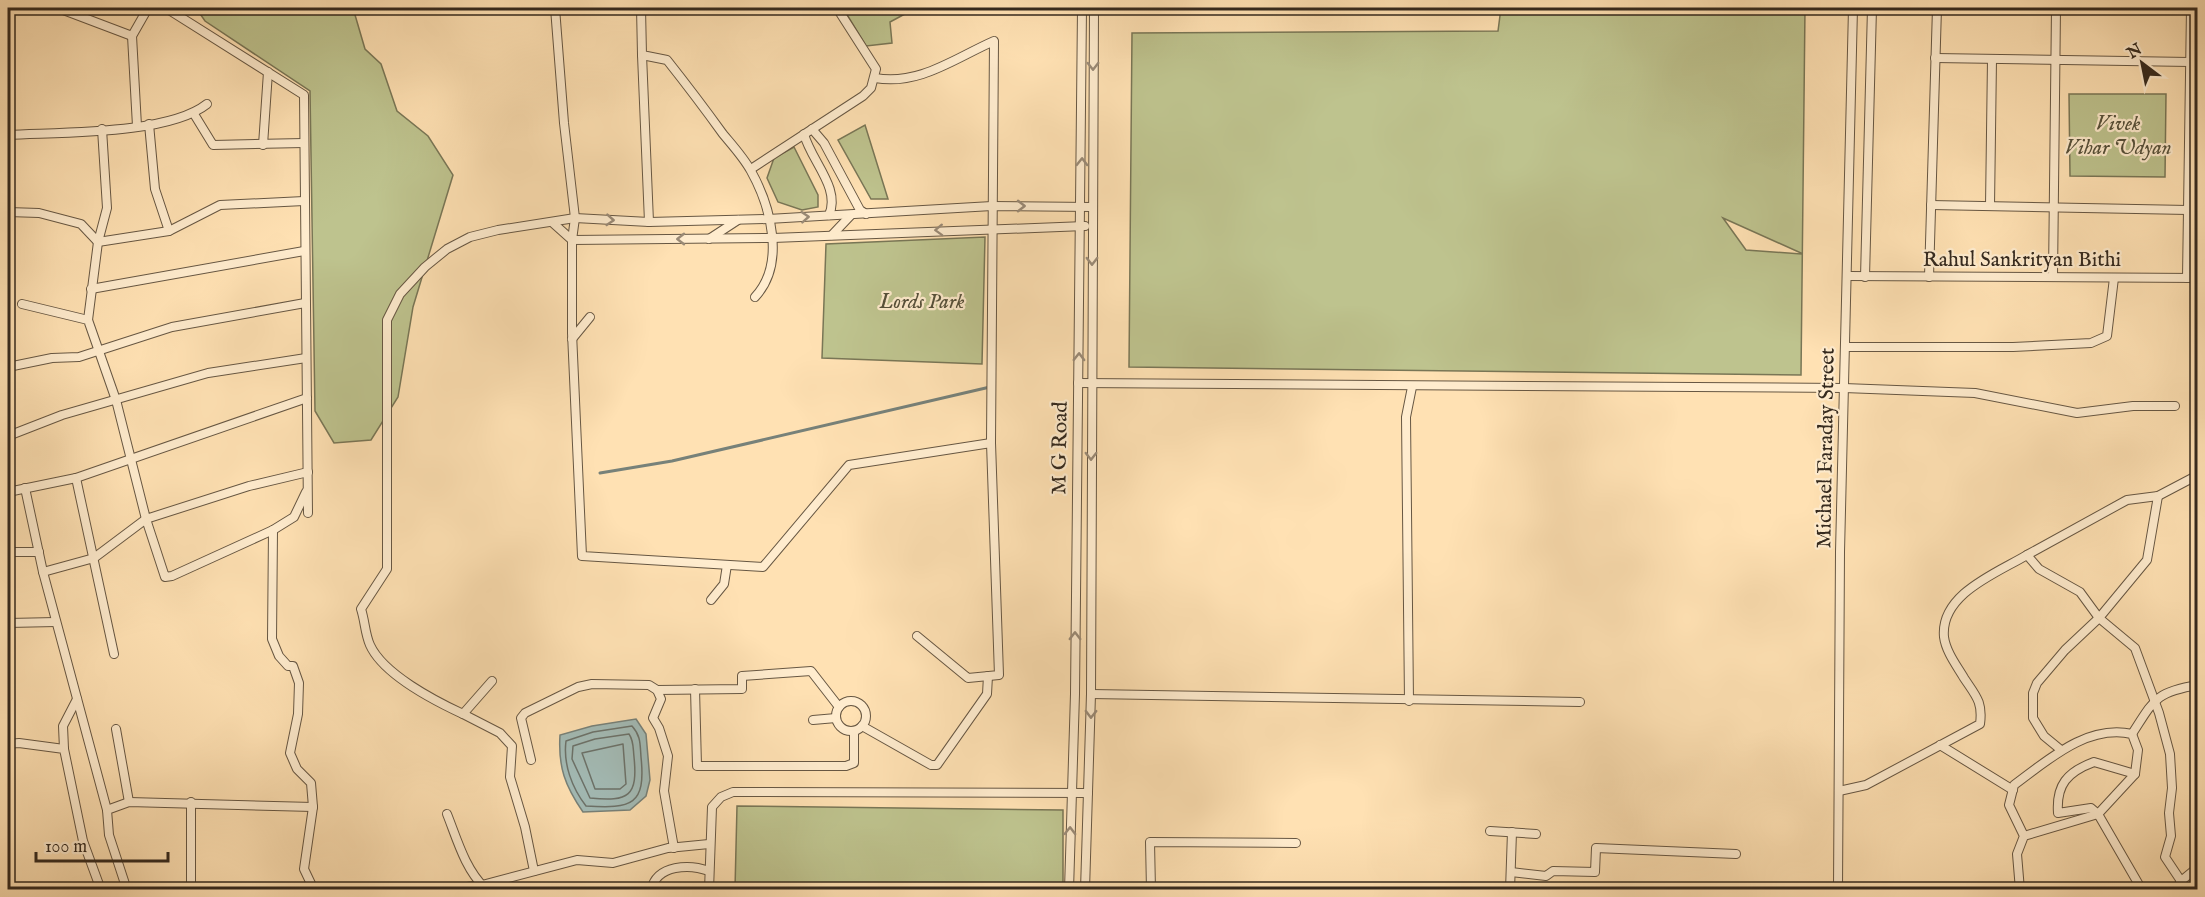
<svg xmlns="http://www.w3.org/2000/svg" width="2205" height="897" font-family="'IM FELL English',serif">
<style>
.green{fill:#bec38e;stroke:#797656;stroke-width:1.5;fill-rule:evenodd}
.water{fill:#a3bbb6;stroke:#778179;stroke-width:1.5}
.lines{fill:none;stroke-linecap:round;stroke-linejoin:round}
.shore{stroke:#6c726a;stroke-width:1.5}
.stream{stroke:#778179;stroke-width:3}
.minor-casing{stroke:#675743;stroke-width:10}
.minor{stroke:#ffecce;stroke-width:8}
.oneway{stroke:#9a8a76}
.labels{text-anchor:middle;stroke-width:4.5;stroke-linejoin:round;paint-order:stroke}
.park-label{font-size:21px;font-style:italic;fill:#56503a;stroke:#ffecce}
.street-label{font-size:21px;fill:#34291e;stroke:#ffecce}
</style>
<rect width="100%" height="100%" fill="#ffe1b3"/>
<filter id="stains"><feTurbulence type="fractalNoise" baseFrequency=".00333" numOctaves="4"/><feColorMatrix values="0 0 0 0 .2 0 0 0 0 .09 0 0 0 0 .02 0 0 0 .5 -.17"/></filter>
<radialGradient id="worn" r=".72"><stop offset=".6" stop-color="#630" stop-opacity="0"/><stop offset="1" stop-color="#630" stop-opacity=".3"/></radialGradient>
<g class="green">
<polygon points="196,8 353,8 365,49 381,64 397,111 428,136 453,175 413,307 398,397 371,440 334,443 315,411 310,91 205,21"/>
<polygon points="843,8 916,8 890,22 892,43 866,46"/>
<path d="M1501 8H1805L1801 375 1129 367 1132 33 1498 31ZM1723 218 1801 253V254L1746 250Z"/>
<polygon points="2069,94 2166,94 2165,177 2070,176"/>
<polygon points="865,125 888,199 871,199 838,140"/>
<polygon points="794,147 818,195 818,207 802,210 778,202 767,178 774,158"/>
<polygon points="985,237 982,364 822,358 826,244"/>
<polygon points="737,806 1063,810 1063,889 735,889"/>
</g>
<path class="water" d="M636 719 646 734 650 780 646 796 630 810 583 812C565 786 558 767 560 735L592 726Z"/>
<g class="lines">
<g class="shore">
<path d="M632 726C641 736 640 744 641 757 646 805 632 809 586 806 572 788 563 764 566 741L593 732Z"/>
<path d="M629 734C634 741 633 749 634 757 638 796 629 802 590 798L572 759 573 746 595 739Z"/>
<polygon points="623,744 626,784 620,789 595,789 582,753"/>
</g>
<polyline class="stream" points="600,473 672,461 990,387"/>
<defs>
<g id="minor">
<polyline points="58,8 132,36"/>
<polyline points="166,8 304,95 308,513"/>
<polyline points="555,8 564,123 575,218 572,240 572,333 582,556 763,567 849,465 991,443"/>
<path d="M641 8 642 55 667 60C686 84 705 109 723 134 733 146 744 158 751 171 771 207 786 264 755 297"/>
<polyline points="642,55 649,222"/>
<polyline points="1935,58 2190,62"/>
<path d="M875 78C919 86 955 58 994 41L991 443 999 675 968 678 917 636"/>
<polyline points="194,114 213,145 304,143"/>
<polyline points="149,124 155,189 169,231"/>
<polyline points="137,126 132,36 148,8"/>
<polyline points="812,129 824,143 860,210 866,214"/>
<path d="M804 134C811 161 841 188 829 215"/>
<path d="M8 135C59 132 168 135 207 104"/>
<polyline points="263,145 268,72"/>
<polyline points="751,169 863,96 871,88 876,69 837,8"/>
<polyline points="1931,205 2188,210"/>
<polyline points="1990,206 1992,59"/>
<polyline points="8,212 39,213 81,224 98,242 169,231 220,205 304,201"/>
<polyline points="553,223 572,240 773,238 1085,226"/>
<polyline points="832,235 851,215"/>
<polyline points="709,239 738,220"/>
<polyline points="1847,276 2198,278"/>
<polyline points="1865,277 1872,8"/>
<polyline points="1929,277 1937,8"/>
<polyline points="2053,277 2056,8"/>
<polyline points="2187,278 2191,8"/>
<polyline points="91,289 304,251"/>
<polyline points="22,304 88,320 116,400 146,519 249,486 308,472"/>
<polyline points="88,320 98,242 107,208 102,129"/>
<polyline points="572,339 590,317"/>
<polyline points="1845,347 2013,347 2091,343 2107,336 2114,278"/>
<polyline points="8,367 52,358 79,357 172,327 305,303"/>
<polyline points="1078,383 1844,388 1975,393 2077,413 2133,406 2175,406"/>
<polyline points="8,436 62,415 208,373 306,358"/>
<polyline points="76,478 114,654"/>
<polyline points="25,488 43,572 107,810"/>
<polyline points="8,492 76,478 307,398"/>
<polyline points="273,530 272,639 279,656 288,666 293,666 299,683 298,714 290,753 297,769 311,783 313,807 304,869 314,890"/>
<polyline points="8,552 39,552"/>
<polyline points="2027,555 2127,500 2158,496 2198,475"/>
<polyline points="43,572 94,558 146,519 165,577 172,576 273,530 294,517 306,492"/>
<polyline points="711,600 724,584 727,565"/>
<polyline points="8,623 56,622"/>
<path d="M492 681 463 714C435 701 383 674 370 645 365 634 365 621 361 609L387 569V320L400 294 425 267 447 249 470 237 498 230 575 218 649 222 768 219 992 206 1092 207"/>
<polyline points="695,689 697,766 846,766 854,763 854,731"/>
<polyline points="657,690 742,689 742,676 811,671 839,707"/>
<polyline points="1091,694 1580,702"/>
<polyline points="1409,701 1406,417 1412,387"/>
<circle cx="851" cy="716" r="15"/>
<polyline points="463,714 500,733 512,746 510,777 525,827 534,871"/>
<polyline points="813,720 836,718"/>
<polyline points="862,726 931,765 937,765 987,694 988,676"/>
<polyline points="116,729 129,802"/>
<path d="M2132 734C2154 700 2155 692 2198 685"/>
<polyline points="8,744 19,743 64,749 83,841 101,890"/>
<polyline points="1940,745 2013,790"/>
<polyline points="64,749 63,726 77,699"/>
<polyline points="2061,750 2044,736 2033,718 2033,693 2037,683 2065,650 2099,618 2147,560 2158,496"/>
<polyline points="531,760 521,718 525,713 578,687 592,684 649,685 657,690 661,699 653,718 659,728 668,756 664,791 674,848"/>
<path d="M2135 774 2094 762C2067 772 2056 785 2058 813L2091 808 2098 814 2142 890"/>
<path d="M1839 791 1866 785 1980 724C1983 702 1976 696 1964 678 1957 666 1946 652 1944 637 1940 594 1997 573 2027 555L2039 569 2080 592 2099 618 2135 648 2159 713 2170 754 2172 788 2169 813 2171 836 2165 857 2181 881"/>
<polyline points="191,802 191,890"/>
<path d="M447 814C457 839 465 869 485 888"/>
<polyline points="1490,831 1536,834"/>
<polyline points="1511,872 1546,876 1553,871 1595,872 1596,848 1736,854"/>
<polyline points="127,890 109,835 107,810 129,802 313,807"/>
<polyline points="445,890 482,885 577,860 613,863 668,848 709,844"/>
<path d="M651 890C657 864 690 864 709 871"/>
<polyline points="709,890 712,807 721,797 733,792 1088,793"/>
<polyline points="1069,890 1075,694 1082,8"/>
<polyline points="1085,890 1091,694 1094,8"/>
<polyline points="1151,890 1150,842 1296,843"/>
<polyline points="1510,890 1512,832"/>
<polyline points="1838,890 1840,552 1853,8"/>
<path d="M2020 890 2017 854 2024 836 2009 805 2014 785C2048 760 2087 724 2132 734L2138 750 2135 774 2098 814 2024 836"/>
<polyline points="2176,890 2181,881 2198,867"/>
</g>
</defs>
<use href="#minor" class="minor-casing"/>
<use href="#minor" class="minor"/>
</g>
<defs><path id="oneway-chevron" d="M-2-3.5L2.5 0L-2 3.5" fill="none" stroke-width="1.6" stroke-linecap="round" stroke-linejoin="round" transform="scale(1.5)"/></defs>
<g class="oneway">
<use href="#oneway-chevron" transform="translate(1093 66) rotate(90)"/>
<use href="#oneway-chevron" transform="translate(1082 162) rotate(-89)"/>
<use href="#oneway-chevron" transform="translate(1021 206)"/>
<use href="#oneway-chevron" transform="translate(805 217) rotate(-4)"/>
<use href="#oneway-chevron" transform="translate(610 220) rotate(4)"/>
<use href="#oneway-chevron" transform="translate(939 230) rotate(178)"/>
<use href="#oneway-chevron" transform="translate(681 239) rotate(180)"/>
<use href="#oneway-chevron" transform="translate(1092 261) rotate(90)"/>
<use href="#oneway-chevron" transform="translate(1079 357) rotate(-89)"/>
<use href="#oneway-chevron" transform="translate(1091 456) rotate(90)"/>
<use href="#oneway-chevron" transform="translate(1075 636) rotate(-90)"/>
<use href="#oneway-chevron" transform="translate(1091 714) rotate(91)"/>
<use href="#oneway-chevron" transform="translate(1070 831) rotate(-89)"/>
</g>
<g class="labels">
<g class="park-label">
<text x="2118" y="130">Vivek<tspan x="2118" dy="24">Vihar Udyan</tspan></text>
<text x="922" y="308">Lords Park</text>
</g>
<g class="street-label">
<text x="2022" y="266">Rahul Sankrityan Bithi</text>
<text transform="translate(1059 448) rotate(-89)" y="7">M G Road</text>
<text transform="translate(1825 448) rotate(-89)" y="7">Michael Faraday Street</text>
</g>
</g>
<rect width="2205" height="897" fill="none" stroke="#ffe1b3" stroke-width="30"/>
<rect x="9" y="9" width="2187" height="879" fill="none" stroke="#34291e" stroke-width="3"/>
<rect x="15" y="15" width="2175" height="867" fill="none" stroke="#34291e" stroke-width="1.5"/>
<g transform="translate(2142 63) rotate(328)" stroke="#ffecce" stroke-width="4.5" paint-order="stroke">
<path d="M0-4.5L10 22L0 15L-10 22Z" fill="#34291e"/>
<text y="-9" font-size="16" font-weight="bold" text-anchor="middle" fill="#34291e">N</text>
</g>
<path d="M36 852v9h132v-9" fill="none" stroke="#34291e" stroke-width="3"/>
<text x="45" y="852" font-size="18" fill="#34291e" stroke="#ffecce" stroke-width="4.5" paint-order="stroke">100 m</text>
<rect width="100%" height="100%" filter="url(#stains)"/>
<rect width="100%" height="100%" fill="url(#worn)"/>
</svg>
